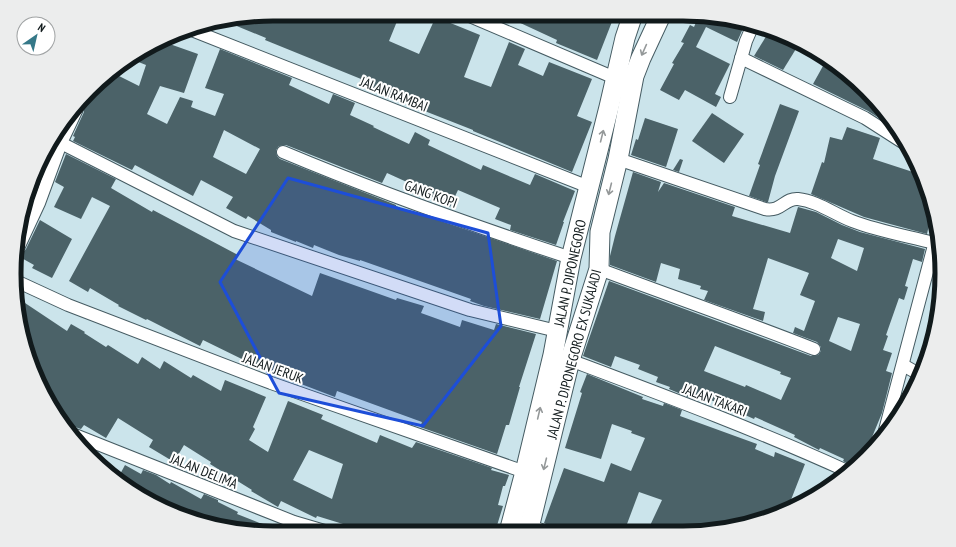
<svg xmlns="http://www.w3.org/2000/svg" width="956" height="547" font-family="'PT Sans Narrow',sans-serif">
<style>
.building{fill:#4b6268;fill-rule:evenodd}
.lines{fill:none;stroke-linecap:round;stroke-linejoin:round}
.minor-casing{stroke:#455b62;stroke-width:14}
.primary-casing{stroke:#455b62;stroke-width:21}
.minor{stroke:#fff;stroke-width:12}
.primary{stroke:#fff;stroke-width:19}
.oneway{stroke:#949899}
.marked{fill:#1d4ed8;fill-opacity:0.2;stroke:#1d4ed8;stroke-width:3;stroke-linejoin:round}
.labels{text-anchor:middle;stroke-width:4;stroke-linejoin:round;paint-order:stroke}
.street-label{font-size:14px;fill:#111a1c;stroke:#fff}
.rim{fill:none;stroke:#111a1c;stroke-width:5}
</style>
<rect width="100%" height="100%" fill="#cbe4eb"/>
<g class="building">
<polygon points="274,14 400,14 389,41 419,54 437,14 449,19 448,22 480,35 464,77 491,87 509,42 525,49 518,65 543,76 549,62 592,79 577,116 592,122 572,172 473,131 473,130 389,97 359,84 361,79 265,40 266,38 227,22"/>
<polygon points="501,14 615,14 597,60 556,43 557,40"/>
<polygon points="699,15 745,24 737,42 706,27 696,47 730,64 715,94 721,97 716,107 685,90 679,100 660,90 674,64 672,63 684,43 681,42 690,25 694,27"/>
<polygon points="770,30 799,44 783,70 754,56"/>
<path d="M164 42 198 54 184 93 160 86 147 114 167 124 180 97 193 101 191 107 215 116 224 94 205 88 220 49 292 78 289 85 329 104 333 94 355 103 350 115 374 126 373 127 409 144 415 132 430 140 428 145 481 170 483 165 530 185 535 174 575 191 563 222H564L556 245 510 230 511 225 495 219 500 208 458 190 450 207 428 195 431 191 410 181 409 183 387 173 382 183 286 145 279 146 276 150 277 156 280 159 396 205V206L415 214V212L557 261 540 319 484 306 470 301 471 299 360 260V261L339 255 314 245 313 248 296 241V242L271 232V230L248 216 246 219 226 208 233 197 201 180 193 196 135 165 132 170 73 141 75 137 73 136 84 112V108L82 104 111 72 139 86 146 65 131 59ZM224 130 260 149 246 174 213 157Z"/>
<polygon points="823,66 850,82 848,85 861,92 898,130 868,111 813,84"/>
<polygon points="780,104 799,111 775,176 768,202 766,202 749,196 760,165 758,164"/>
<polygon points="712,113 744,134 724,163 692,141"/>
<polygon points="645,118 678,129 666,167 631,155 636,139 638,140"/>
<polygon points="847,127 880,138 873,159 916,173 932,211 927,234 864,217 811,194 822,162 824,163 830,137 842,140"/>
<polygon points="66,154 116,179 111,188 152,212 153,210 238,255 235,259 312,296 320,273 396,300 397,298 424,306 421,313 460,327 462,320 494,330 496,324 536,334 519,387 520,387 509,425 506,425 497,454 420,427 422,422 337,391 335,397 301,384 300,385 251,365 252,364 203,340 200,346 147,319 146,320 118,306 119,305 90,288 88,292 69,281 110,206 92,197 81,219 54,207 64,187 55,182"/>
<polygon points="680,159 683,160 679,172 673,170"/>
<path d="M633 172 661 182 658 192 664 183 735 207 732 216 790 233 798 207 816 212 842 225 860 232 925 249 922 262 913 259 905 286 908 287 904 300 899 298 886 335 888 336 883 350 892 353 886 371 892 373 882 413 863 459 853 467 843 461 844 459 820 448 819 450 794 437 795 435 755 417 754 419 734 410 735 409 697 395 695 400 669 389 670 387 656 382 658 377 638 369 640 365 615 356 611 367 583 356 609 281 811 356 818 355 821 351V347L817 342 793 333 795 327 804 331 815 301 800 295 809 273 768 258 753 309 765 312 763 321 704 300 708 291 700 289 701 286 678 279 680 269 661 263 656 282 610 265V256L615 236ZM838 239 864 248 857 271 831 258ZM838 317 860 324 851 351 829 341ZM715 346 781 372 780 374 791 378 781 400 746 385 745 387 704 371Z"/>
<polygon points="40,220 72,239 52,278 32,268 34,265 18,256 18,253 23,252 26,249"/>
<path d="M16 297 67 331 71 324 85 332 84 333 106 347 108 345 138 364 142 357 160 369 164 361 191 378 193 375 221 391 225 380 266 397 253 427 255 429 249 440 268 452 288 401 323 415 321 419 377 443 380 435 412 448 416 442 492 468 491 470 509 475 505 486H503L498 505 503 506 495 532H369L317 516 316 518 281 501 278 507 251 491 252 490 210 464 211 462 184 445 174 462 149 447 153 440 118 418 106 438 84 425 81 429 72 426 65 427 34 373ZM309 450 343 464 332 499 293 480Z"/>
<polygon points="587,374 643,397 642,399 663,406 664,403 682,410 680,416 757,444 755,449 774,457 775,452 805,464 787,510 766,519 700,532 647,532 662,500 639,492 624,532 560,532 554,530 552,527 544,523 564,468 604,482 611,463 631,471 645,438 631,433 632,431 612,424 601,459 565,448 582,393 580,392"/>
<polygon points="125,465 141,474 143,470 156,475 170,484 171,482 201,499 204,494 218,500 218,502 238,512 237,514 282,532 256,532 190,519 130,489 118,478"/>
</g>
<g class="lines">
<defs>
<g id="minor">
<polyline points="465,14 615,78"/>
<polyline points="189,29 589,187"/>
<polyline points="741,58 865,118 904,143"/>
<polyline points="730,97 746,41 753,25"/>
<polyline points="53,139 234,231 470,310 557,331"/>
<path d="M283 152C378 192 474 226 571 258"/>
<path d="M618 159 765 209C782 212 784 198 798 199 817 201 834 214 852 221 878 231 907 236 934 243"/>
<polyline points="19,246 39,203 61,143 77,109"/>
<path d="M599 269C671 296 743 321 814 349"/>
<polyline points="16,281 68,305 271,383 525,472"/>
<path d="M570 360C663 395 757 430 847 471"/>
<polyline points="903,365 917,373"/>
<polyline points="70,433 294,522 328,532"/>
<polyline points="884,434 937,234"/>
<polyline points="530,526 547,532"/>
</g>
<g id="primary">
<polyline points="509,532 525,472 553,355 571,258 609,107 625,38 633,14"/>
<polyline points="528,532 570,360 599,269 600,232 618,159 634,76 641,58 661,15"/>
</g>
</defs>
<use href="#minor" class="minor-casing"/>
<use href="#primary" class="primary-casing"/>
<use href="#minor" class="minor"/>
<use href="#primary" class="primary"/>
</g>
<defs><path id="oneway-shaft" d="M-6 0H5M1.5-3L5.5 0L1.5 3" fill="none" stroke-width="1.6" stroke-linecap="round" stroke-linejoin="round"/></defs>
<g class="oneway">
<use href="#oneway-shaft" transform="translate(644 50) rotate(114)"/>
<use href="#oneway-shaft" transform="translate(602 136) rotate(-76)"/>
<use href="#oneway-shaft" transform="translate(610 189) rotate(104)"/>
<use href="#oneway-shaft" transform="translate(539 413) rotate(-77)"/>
<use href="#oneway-shaft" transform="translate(545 464) rotate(104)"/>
</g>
<path class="marked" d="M288 178 488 233 501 326 423 426 279 393 220 282Z"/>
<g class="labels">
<g class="street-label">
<text transform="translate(394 94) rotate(22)" y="5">JALAN RAMBAI</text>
<text transform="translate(431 194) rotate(20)" y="5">GANG KOPI</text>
<text transform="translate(570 273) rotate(-78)" y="5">JALAN P. DIPONEGORO</text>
<text transform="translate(574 354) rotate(-75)" y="5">JALAN P. DIPONEGORO EX SUKAJADI</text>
<text transform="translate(273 368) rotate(20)" y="5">JALAN JERUK</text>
<text transform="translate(715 400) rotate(21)" y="5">JALAN TAKARI</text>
<text transform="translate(204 471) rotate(22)" y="5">JALAN DELIMA</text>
</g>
</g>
<path d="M0 0H956V547H0ZM273 21H683A252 252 0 0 1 935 273V274A252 252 0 0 1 683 526H273A252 252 0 0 1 21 274V273A252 252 0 0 1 273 21Z" fill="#eceded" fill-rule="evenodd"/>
<path class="rim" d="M273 21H683A252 252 0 0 1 935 273V274A252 252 0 0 1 683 526H273A252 252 0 0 1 21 274V273A252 252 0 0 1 273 21Z"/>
<g transform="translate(36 36) rotate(34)"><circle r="19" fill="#ffffff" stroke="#a0a3a4"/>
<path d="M0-3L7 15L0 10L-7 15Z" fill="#357888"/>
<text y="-6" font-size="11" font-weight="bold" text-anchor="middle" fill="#111a1c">N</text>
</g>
</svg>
